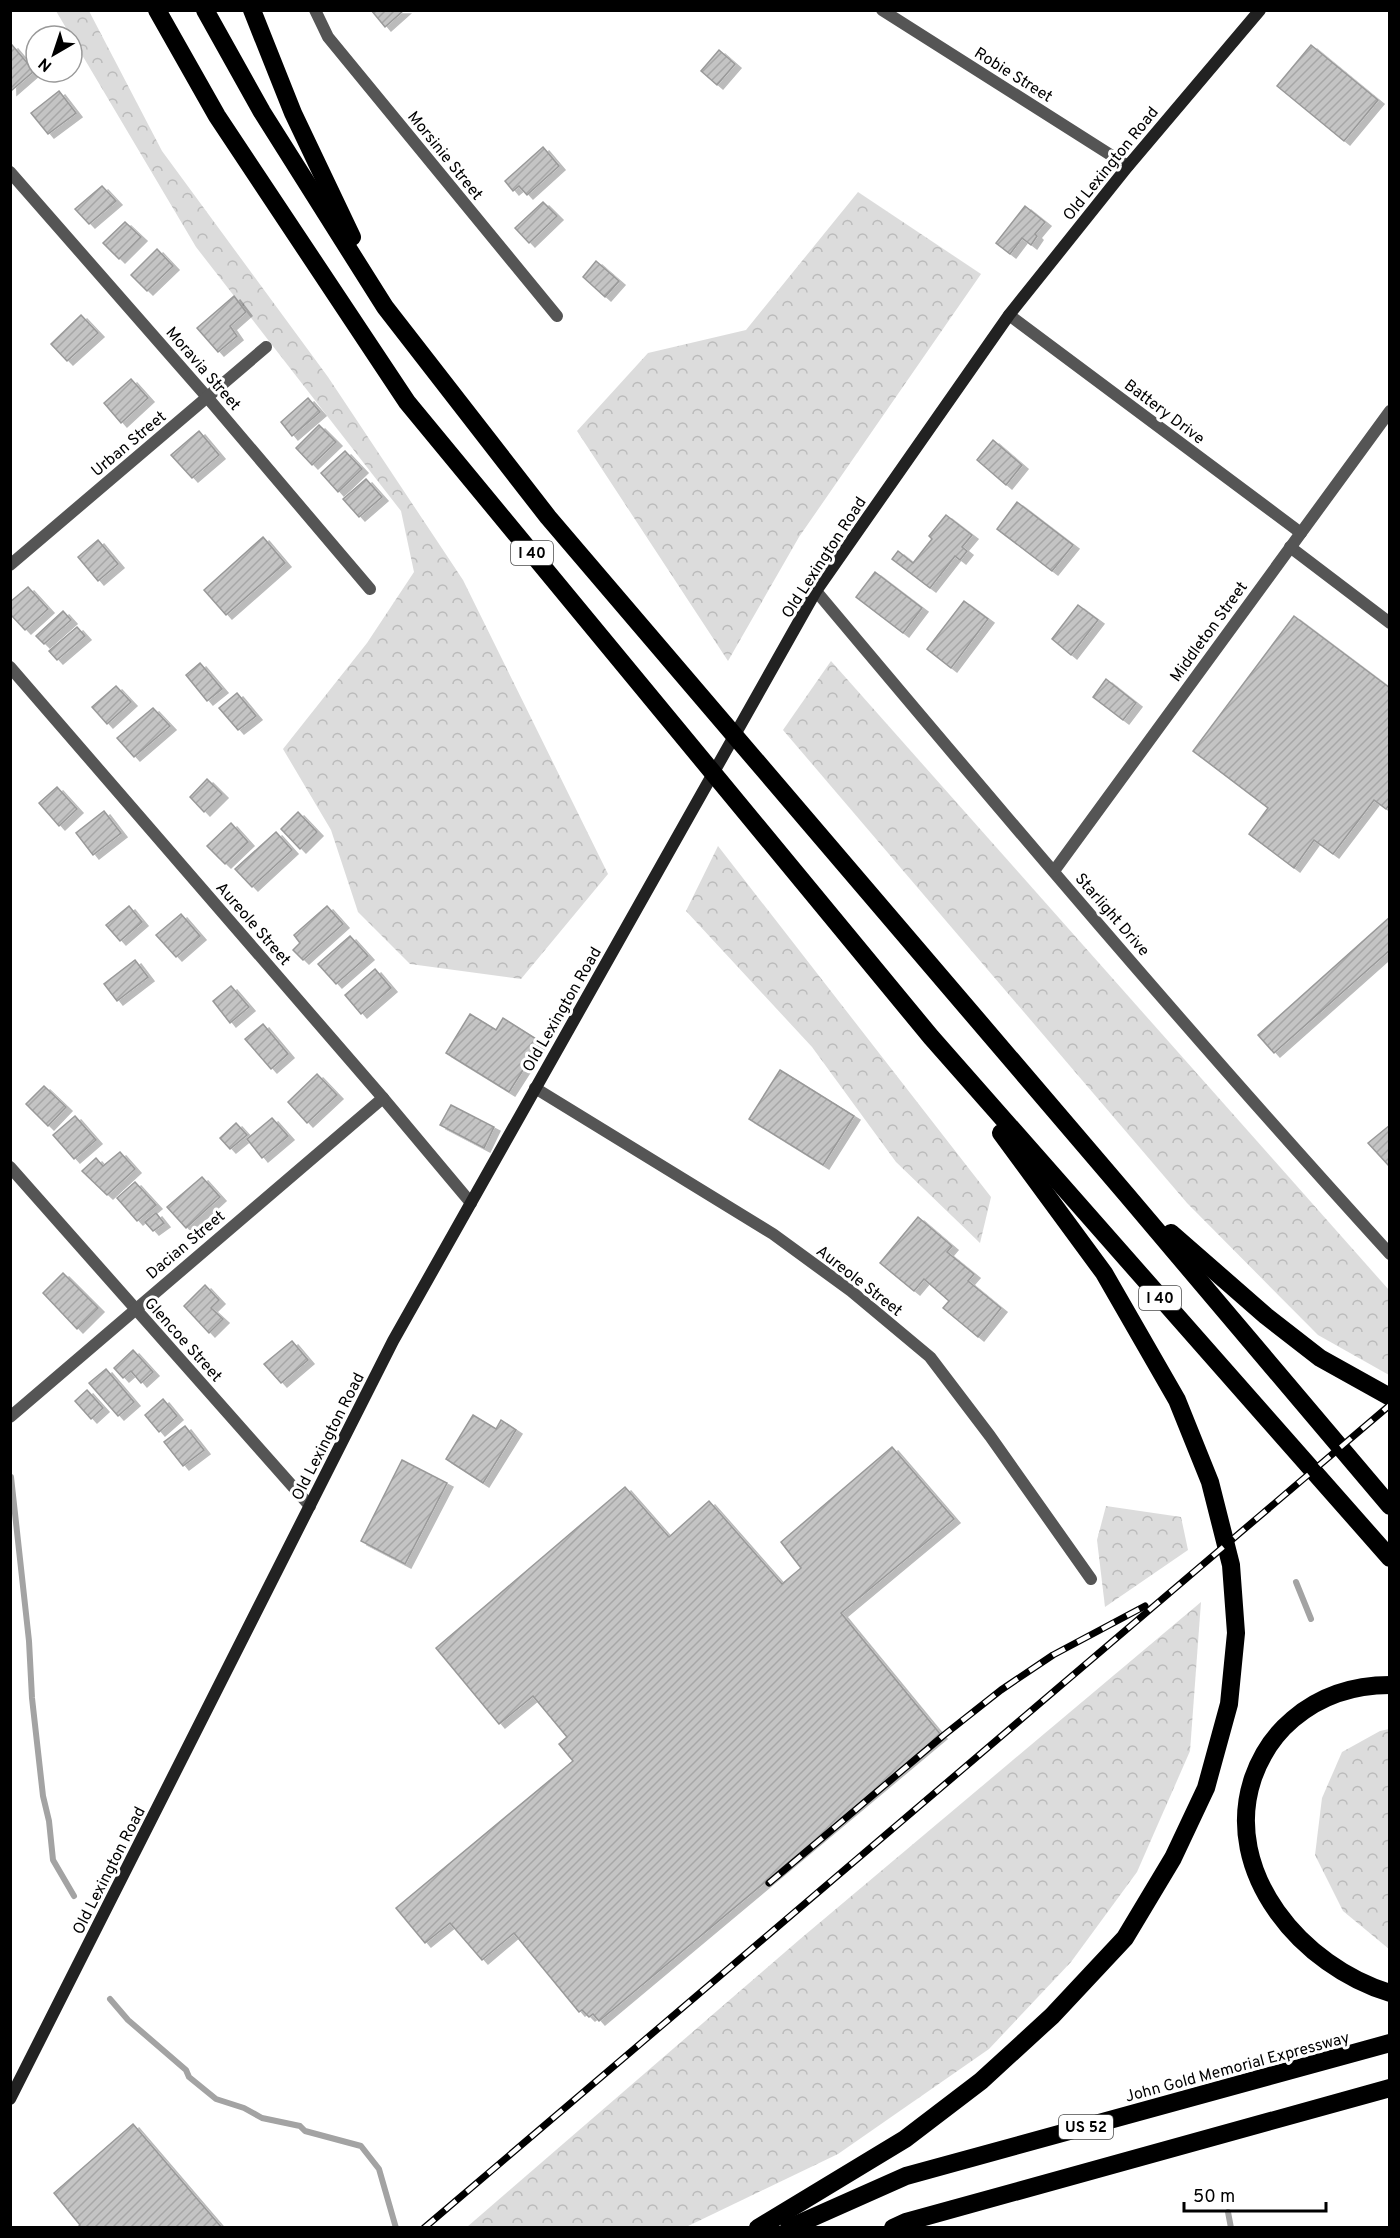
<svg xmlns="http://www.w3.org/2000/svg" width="1400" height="2238" font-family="Overpass,sans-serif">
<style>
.forest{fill:url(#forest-crowns)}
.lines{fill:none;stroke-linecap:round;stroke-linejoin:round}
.stream{stroke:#a3a3a3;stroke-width:6}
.building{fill:url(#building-hatch);stroke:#999;stroke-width:1.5;filter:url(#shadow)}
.street{stroke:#555;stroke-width:12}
.secondary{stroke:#222;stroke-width:12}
.highway{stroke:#000;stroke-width:18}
.rail-casing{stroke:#000;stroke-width:7}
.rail{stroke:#fff;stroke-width:4.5;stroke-dasharray:14;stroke-linecap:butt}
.labels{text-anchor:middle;stroke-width:6;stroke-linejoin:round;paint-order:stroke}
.shield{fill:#fff;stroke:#4c4c4c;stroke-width:1.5}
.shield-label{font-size:15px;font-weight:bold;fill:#000}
.street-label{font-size:16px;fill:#000;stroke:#fff}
</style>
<defs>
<pattern id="forest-crowns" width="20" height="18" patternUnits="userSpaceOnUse" patternTransform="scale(1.5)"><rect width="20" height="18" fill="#dcdcdc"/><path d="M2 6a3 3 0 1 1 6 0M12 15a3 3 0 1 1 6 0" fill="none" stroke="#bbb"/></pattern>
<pattern id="building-hatch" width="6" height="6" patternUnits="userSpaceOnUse" patternTransform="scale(1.5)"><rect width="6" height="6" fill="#c4c4c4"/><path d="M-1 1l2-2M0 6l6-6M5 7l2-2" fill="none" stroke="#a7a7a7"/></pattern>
<filter id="shadow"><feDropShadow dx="6" dy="4" stdDeviation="0" flood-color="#0004"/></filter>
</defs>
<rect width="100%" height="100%" fill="#fff"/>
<g class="forest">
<polygon points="56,11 89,11 162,151 328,377 463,580 608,874 521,979 410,964 358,912 331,830 283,749 367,643 414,572 401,511 196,247"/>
<polygon points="858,192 981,274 799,537 728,661 577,431 648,353 746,330"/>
<polygon points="831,661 1389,1290 1389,1375 1318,1335 1187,1203 783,730"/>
<polygon points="718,846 991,1197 980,1243 896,1162 812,1047 686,911"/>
<polygon points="1106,1506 1181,1517 1188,1550 1105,1607 1097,1540"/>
<polygon points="1201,1602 1190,1751 1137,1872 1071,1962 989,2049 838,2154 686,2227 467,2227 799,1940"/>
<polygon points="1389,1729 1390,1729 1389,1949 1343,1911 1315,1855 1322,1798 1342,1752 1380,1731"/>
</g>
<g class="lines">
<g class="stream">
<polyline points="11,1477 29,1641 32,1698 43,1796 49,1821 53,1860 74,1896"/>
<polyline points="1296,1582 1311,1619"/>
<polyline points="110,1999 128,2020 186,2070 189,2077 216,2099 244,2108 262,2118 300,2126 305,2131 361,2146 379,2169 396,2228"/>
<polyline points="1228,2212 1231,2228"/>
</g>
</g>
<g class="building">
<polygon points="371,10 404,10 385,27"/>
<polygon points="12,45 34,71 11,91 10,46"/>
<polygon points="1311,45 1378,100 1344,141 1277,86"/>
<polygon points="719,50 735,64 717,85 701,71"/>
<polygon points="59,91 76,113 48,134 31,113"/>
<polygon points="543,147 559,166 527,195 519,186 513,191 505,181"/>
<polygon points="102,186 116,201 89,224 75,209"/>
<polygon points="543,202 557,216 529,243 515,228"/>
<polygon points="1025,206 1045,222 1035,234 1037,236 1031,245 1022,238 1010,254 996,243"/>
<polygon points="125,222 141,237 119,259 103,243"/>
<polygon points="157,249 173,266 147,291 131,275"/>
<polygon points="596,261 619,281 605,297 583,277"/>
<polygon points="234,296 246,312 230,326 237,336 218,352 197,328"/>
<polygon points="81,315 98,333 67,361 51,344"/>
<polygon points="131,379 148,398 121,423 104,403"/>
<polygon points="308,398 320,412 292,436 281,422"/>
<polygon points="319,425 336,442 312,465 296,448"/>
<polygon points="199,431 219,455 192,478 171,455"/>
<polygon points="993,440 1022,465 1006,485 977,460"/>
<polygon points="345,451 362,469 338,492 321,473"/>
<polygon points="366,479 382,497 359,517 343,499"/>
<polygon points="1017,502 1073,545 1052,571 997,529"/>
<polygon points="946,515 972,535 962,547 967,551 960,560 955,556 930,588 892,559 898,551 913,563 932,539 929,536"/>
<polygon points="263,537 285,563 226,615 204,590"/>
<polygon points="98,540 118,564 98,581 78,557"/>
<polygon points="875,572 922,608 903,633 856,597"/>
<polygon points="28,587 48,609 25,630 10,614 10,602"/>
<polygon points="964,601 988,619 951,668 927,649"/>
<polygon points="1078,605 1098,620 1071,655 1052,639"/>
<polygon points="63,611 71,620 44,644 36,636"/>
<polygon points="1294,616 1390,688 1390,804 1386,809 1374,800 1333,854 1314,840 1294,868 1249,834 1268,808 1193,751"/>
<polygon points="77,627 85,636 57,660 49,651"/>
<polygon points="200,663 222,689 207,701 186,675"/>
<polygon points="1106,679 1136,703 1123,720 1093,697"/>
<polygon points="116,686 131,702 107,724 92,707"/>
<polygon points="237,693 256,716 238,730 219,708"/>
<polygon points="153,708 170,726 134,757 117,738"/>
<polygon points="207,779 222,794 204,812 190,797"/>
<polygon points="57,787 77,809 59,826 39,803"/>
<polygon points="104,811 121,833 93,855 76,833"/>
<polygon points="298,812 317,832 300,849 281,829"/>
<polygon points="231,823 248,842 225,864 207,846"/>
<polygon points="276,832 292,850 252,887 235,869"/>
<polygon points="129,906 142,922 120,941 106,925"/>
<polygon points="327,906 343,924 303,960 293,950 300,943 294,935"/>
<polygon points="181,914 200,936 176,957 156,935"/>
<polygon points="1390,917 1390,950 1274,1053 1258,1035"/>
<polygon points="350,936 368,956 336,984 318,964"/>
<polygon points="135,960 148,977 117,1001 104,984"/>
<polygon points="375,969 391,988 361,1014 345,995"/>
<polygon points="231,986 249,1007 230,1023 213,1001"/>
<polygon points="470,1014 496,1030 503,1018 541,1042 509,1092 446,1053"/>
<polygon points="263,1024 288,1054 271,1069 245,1039"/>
<polygon points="780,1070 854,1116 823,1165 749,1119"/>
<polygon points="317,1074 337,1095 307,1123 288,1102"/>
<polygon points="44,1086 66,1107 48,1126 26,1104"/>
<polygon points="451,1105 494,1127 484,1148 440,1125"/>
<polygon points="75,1116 96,1140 74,1159 53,1135"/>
<polygon points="272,1118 288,1136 262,1158 247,1139"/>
<polygon points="236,1123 247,1135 230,1149 220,1138"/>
<polygon points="1390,1125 1390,1167 1368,1143"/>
<polygon points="120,1152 135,1169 107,1195 82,1171 96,1158 103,1166"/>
<polygon points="202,1177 220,1197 186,1228 167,1207"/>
<polygon points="135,1182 156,1205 137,1221 117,1198"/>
<polygon points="156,1213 164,1223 153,1231 145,1222"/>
<polygon points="918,1217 952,1246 947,1252 974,1274 968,1281 1001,1308 978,1337 943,1308 949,1301 924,1279 914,1291 880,1263"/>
<polygon points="63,1273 98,1308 77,1329 43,1293"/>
<polygon points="205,1285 219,1300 211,1308 223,1319 209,1333 184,1306"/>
<polygon points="292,1341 308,1360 281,1383 264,1364"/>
<polygon points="133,1350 153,1372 141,1383 131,1371 123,1378 114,1368"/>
<polygon points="106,1369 134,1402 118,1416 89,1383"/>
<polygon points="87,1390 103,1408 91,1419 75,1401"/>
<polygon points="163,1399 177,1416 159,1432 145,1415"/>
<polygon points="473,1415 496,1429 501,1420 516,1430 483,1483 446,1459"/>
<polygon points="185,1426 204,1450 183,1466 164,1442"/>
<polygon points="892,1447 954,1519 841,1613 941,1735 599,2021 593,2014 589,2017 582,2010 579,2012 514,1933 482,1960 450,1923 425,1943 396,1908 573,1761 559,1744 567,1737 533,1696 499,1724 436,1648 625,1487 669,1537 709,1501 782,1584 801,1568 781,1542"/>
<polygon points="402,1460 447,1483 405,1564 361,1541"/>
<polygon points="133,2124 222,2228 77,2228 80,2225 54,2193"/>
</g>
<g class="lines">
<g class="street">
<polyline points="315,10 328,37 557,316"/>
<polyline points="882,10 1128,166"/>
<polyline points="10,172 207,397 370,589"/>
<polyline points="1009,315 1301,533"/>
<polyline points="1290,547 1390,623"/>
<polyline points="10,565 266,347"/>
<path d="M816 591C1004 815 1193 1038 1390 1254"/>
<polyline points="10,667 383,1098 471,1203"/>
<polyline points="1054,871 1390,411"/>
<polyline points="535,1088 773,1234 851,1291 930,1357 990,1436 1091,1579"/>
<polyline points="10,1167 310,1506"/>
<polyline points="10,1417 383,1098"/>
</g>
<polyline class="secondary" points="10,2099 393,1341 816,591 1009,315 1128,166 1260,10"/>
<g class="highway">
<polyline points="157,10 217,116 407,402 931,1037 1390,1558"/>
<polyline points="205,10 262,112 385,307 548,517 1126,1194 1390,1506"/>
<polyline points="252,10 293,113 352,237"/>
<polyline points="1171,1233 1266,1316 1320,1358 1390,1397"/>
<path d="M1390 1685C1354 1685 1320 1696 1293 1719 1274 1735 1261 1755 1253 1778 1221 1873 1303 1967 1390 1993"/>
<polyline points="758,2228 905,2139 981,2081 1052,2016 1125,1938 1173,1858 1206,1788 1229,1704 1236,1633 1231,1565 1210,1482 1177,1400 1104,1273 1001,1133"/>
<polyline points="789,2228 906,2176 1390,2043"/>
<polyline points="893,2228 906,2222 1390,2088"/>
</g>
<defs>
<g id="rail">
<polyline points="769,1883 944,1735 1001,1690 1053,1655 1145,1606"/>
<polyline points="424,2228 1390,1405"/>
</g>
</defs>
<use href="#rail" class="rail-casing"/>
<use href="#rail" class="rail"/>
</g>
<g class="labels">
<g class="shield">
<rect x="511" y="541" width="42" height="24" rx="4.5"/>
<rect x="1139" y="1286" width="42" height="24" rx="4.5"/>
<rect x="1059" y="2115" width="54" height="24" rx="4.5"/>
</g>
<g class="shield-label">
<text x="532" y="558">I 40</text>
<text x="1160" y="1303">I 40</text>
<text x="1086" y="2132">US 52</text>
</g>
<g class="street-label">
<text transform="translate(1014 74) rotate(32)" y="6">Robie Street</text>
<text transform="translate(446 155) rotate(51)" y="6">Morsinie Street</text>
<text transform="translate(1110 163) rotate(-51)" y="6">Old Lexington Road</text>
<text transform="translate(204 368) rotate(49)" y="6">Moravia Street</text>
<text transform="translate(1165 411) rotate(37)" y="6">Battery Drive</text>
<text transform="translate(128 443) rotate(-40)" y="6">Urban Street</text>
<text transform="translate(823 557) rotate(-57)" y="6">Old Lexington Road</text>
<text transform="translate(1208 631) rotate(-54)" y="6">Middleton Street</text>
<text transform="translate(1113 914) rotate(49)" y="6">Starlight Drive</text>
<text transform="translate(254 923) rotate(49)" y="6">Aureole Street</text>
<text transform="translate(561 1009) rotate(-60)" y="6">Old Lexington Road</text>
<text transform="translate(185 1244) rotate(-40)" y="6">Dacian Street</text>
<text transform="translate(860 1280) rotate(38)" y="6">Aureole Street</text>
<text transform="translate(184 1339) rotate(48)" y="6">Glencoe Street</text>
<text transform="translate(327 1436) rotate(-63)" y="6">Old Lexington Road</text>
<text transform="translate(108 1870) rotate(-63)" y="6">Old Lexington Road</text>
<text transform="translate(1237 2066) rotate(-15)" y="6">John Gold Memorial Expressway</text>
</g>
</g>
<rect width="1400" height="2238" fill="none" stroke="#000000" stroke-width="24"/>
<g transform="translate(54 54) rotate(219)"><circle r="28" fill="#ffffff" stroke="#999999" stroke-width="1.5"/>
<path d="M0-4.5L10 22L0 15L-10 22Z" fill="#000000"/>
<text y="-9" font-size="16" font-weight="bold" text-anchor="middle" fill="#000000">N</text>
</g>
<path d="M1184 2202v9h142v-9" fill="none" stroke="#000000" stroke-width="3"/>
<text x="1193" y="2202" font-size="18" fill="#000000" stroke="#ffffff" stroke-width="4.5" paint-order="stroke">50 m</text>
</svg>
